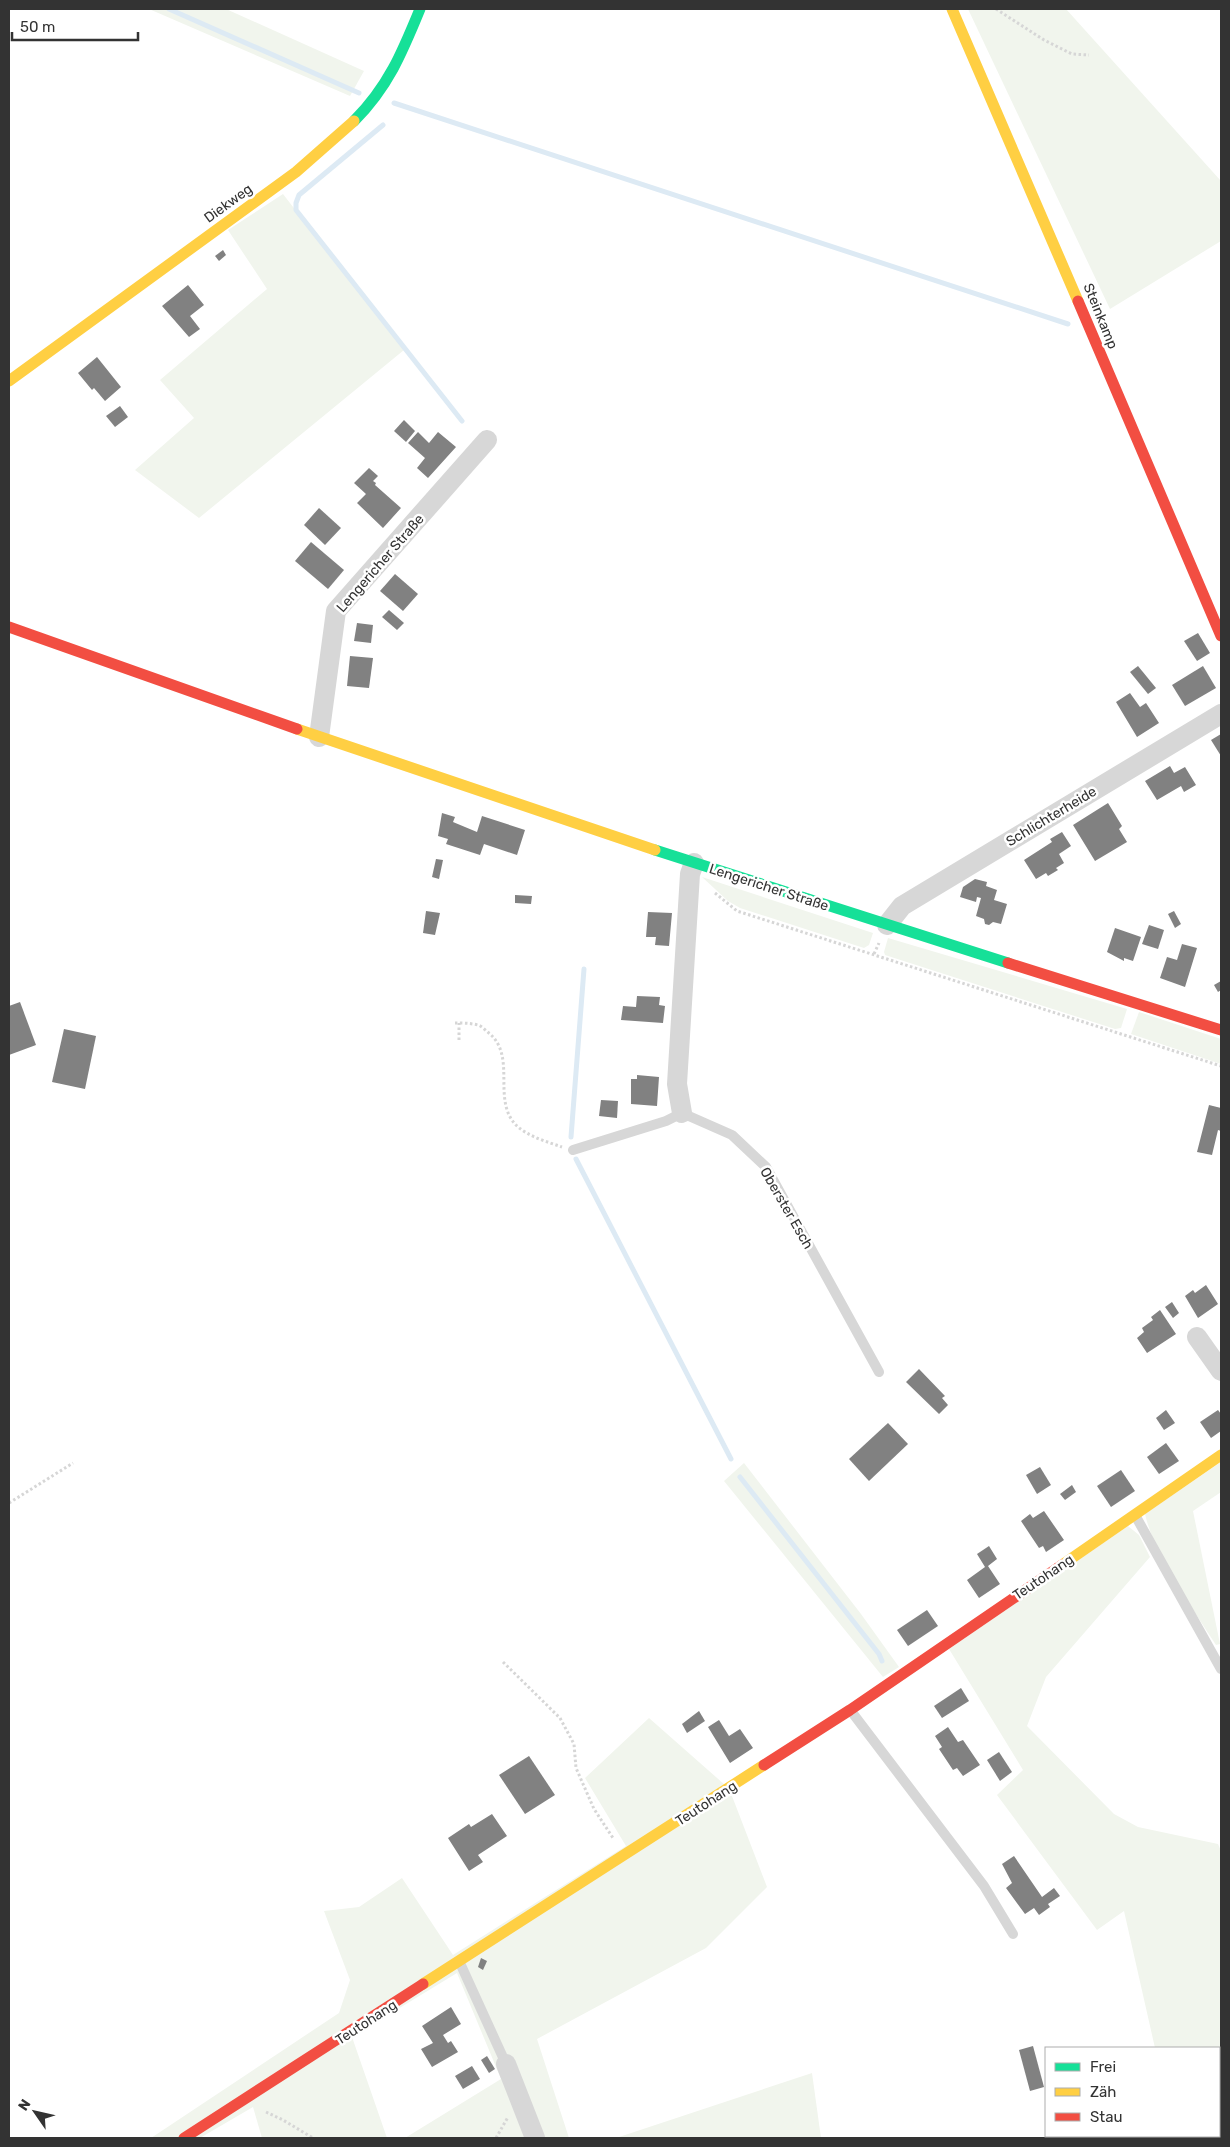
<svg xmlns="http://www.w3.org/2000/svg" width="1230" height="2147" font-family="Rubik,sans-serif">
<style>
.green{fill:#f1f5ed}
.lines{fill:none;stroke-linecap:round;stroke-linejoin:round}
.stream{stroke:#ddeaf4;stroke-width:5}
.building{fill:#818181}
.path{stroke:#d6d6d6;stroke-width:3;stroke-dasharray:2.5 2.5;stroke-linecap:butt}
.lane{stroke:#d7d7d7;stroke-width:10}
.street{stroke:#d7d7d7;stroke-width:20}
.fast{stroke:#16e098;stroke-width:11}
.slow{stroke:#ffcf43;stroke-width:11}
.jam{stroke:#f24e42;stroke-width:11}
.labels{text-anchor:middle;stroke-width:5;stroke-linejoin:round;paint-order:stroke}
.street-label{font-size:14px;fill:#333;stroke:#fff}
</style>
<rect width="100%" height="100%" fill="#fff"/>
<g class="green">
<polygon points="149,9 226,9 364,71 350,96"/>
<polygon points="968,9 1066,9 1221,181 1221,241 1110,309"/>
<polygon points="283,194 404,350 199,518 135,470 194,418 160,380 267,289 228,230"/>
<polygon points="702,877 873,933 869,945 864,948 740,908 728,901"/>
<polygon points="888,938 1127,1009 1121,1028 1115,1029 885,955 884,952"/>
<polygon points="1139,1012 1221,1039 1221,1064 1131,1034"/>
<path d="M1221 1462V1492L1193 1511 1220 1644 1216 1645C1192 1607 1155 1557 1145 1514Z"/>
<polygon points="744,1463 861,1614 899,1667 883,1677 724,1481"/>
<polygon points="1128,1526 1139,1535 1150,1557 1046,1677 1027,1726 1114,1814 1138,1827 1218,1844 1221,1851 1221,2138 1173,2138 1173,2136 1219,2136 1219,2048 1155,2048 1124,1911 1097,1930 997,1795 1023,1770 949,1649"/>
<polygon points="649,1718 725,1785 732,1796 767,1887 706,1948 537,2039 569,2138 405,2138 501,2079 457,1973 352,2037 387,2138 262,2138 253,2107 200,2138 151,2138 339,2013 350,1980 324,1911 359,1907 402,1878 453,1955 626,1846 585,1778"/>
<polygon points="812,2073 821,2138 616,2138"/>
</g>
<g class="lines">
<g class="stream">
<polyline points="169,9 359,93"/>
<polyline points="394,103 1068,324"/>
<polyline points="383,125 299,195 296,203 296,210 462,421"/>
<polyline points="571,1137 584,969"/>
<polyline points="576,1159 731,1459"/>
<polyline points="740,1477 879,1654 882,1661"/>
</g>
</g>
<g class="building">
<polygon points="223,250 226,255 219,261 215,256"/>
<polygon points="188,285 204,305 190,316 200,329 189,337 162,306"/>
<polygon points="97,357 121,387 105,401 94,388 92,390 78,373"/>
<polygon points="120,406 128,417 115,427 106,416"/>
<polygon points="404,420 415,431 406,442 394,431"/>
<polygon points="418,432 429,443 438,432 456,447 428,478 417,468 425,458 408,443"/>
<polygon points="369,468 378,476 373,481 376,483 375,485 401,508 383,528 357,503 366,494 354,483"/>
<polygon points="319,508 341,528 325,545 304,525"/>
<polygon points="311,542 344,570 328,589 295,561"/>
<polygon points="395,574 418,594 403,611 380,591"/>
<polygon points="389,610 404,623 397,630 382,617"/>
<polygon points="357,623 373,625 371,643 354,641"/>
<polygon points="1198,633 1210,653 1197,661 1184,641"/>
<polygon points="350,656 373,658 369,688 347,686"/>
<polygon points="1138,666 1156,688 1148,694 1130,672"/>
<polygon points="1203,666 1216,688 1185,706 1172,685"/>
<polygon points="1130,693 1140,707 1146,703 1159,723 1137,737 1116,702"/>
<polygon points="1221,734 1221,756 1211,740"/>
<polygon points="1170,766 1174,773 1185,767 1196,785 1184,792 1181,786 1157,800 1145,781"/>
<polygon points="1108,803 1122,826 1119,829 1127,842 1095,861 1073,825"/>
<polygon points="442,813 455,817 453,822 477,832 482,816 525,830 517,855 484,844 480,855 446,844 448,839 438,836"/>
<polygon points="1062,832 1071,846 1059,854 1064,863 1056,868 1058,870 1048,876 1046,873 1036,879 1024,860 1052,842 1050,839"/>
<polygon points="436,859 443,860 439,879 432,877"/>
<polygon points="975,879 987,882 986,886 997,890 994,900 1007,904 1001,924 993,922 989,925 985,924 984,919 976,916 981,898 977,897 976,902 960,897 963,887"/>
<polygon points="515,895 532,896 531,904 515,903"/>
<polygon points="426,911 440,913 435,935 423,933"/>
<polygon points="1174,911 1181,924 1175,928 1168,914"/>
<polygon points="648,912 672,913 669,946 655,945 656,937 646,937"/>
<polygon points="1149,925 1164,930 1158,949 1142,944"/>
<polygon points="1115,928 1141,937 1133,961 1124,958 1124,961 1107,952"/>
<polygon points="1182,944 1197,948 1185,987 1160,978 1167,957 1177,960"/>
<polygon points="1221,981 1221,990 1218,992 1214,985"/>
<polygon points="637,996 660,997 659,1005 665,1006 663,1023 621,1020 623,1006 636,1007"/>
<polygon points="20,1002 36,1045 9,1055 9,1006"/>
<polygon points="64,1029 96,1036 85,1089 52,1082"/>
<polygon points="637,1075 659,1077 657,1106 631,1104 631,1079 637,1079"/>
<polygon points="601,1100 618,1101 617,1118 599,1116"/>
<polygon points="1209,1105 1221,1108 1221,1131 1218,1130 1212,1155 1197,1152"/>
<polygon points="1206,1285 1218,1304 1198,1318 1185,1296 1193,1290 1195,1293"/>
<polygon points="1172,1302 1179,1313 1173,1318 1165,1307"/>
<polygon points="1160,1310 1176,1334 1147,1353 1137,1338 1144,1332 1142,1328 1153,1320 1151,1317"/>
<polygon points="919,1369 945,1396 942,1398 948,1405 939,1414 906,1382"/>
<polygon points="1166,1410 1175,1423 1164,1430 1156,1418"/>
<polygon points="1218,1410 1221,1414 1221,1431 1211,1438 1200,1422"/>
<polygon points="888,1423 908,1444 869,1481 849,1459"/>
<polygon points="1166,1443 1179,1461 1159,1474 1147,1457"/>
<polygon points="1040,1467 1051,1485 1037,1494 1026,1475"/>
<polygon points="1121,1470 1135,1491 1111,1507 1097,1486"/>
<polygon points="1072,1485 1076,1492 1065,1500 1060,1494"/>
<polygon points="1044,1511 1064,1540 1046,1552 1043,1546 1039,1548 1021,1521 1030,1514 1033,1518"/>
<polygon points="989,1546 997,1559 988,1566 1000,1584 979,1598 967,1580 985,1567 977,1554"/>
<polygon points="927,1610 938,1626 908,1646 897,1630"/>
<polygon points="961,1688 969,1701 942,1718 934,1706"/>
<polygon points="699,1711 705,1721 687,1733 682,1724"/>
<polygon points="719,1720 729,1736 740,1729 753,1748 730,1763 708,1727"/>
<polygon points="948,1727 958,1742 963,1740 980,1765 963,1776 957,1768 953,1770 939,1749 942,1747 935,1736"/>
<polygon points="999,1752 1012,1772 1000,1781 987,1760"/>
<polygon points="529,1756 555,1795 525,1814 499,1775"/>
<polygon points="492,1814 507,1836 478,1855 483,1862 469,1871 448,1838 469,1824 471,1827"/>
<polygon points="1014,1856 1042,1897 1054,1888 1060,1896 1048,1904 1050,1907 1039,1915 1034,1908 1025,1914 1006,1888 1012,1883 1002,1864"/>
<polygon points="481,1958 487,1961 483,1970 478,1967"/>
<polygon points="451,2007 461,2024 443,2035 448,2043 451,2041 458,2052 432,2067 421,2049 433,2043 422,2026"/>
<polygon points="1033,2046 1044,2087 1030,2091 1019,2050"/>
<polygon points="487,2056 495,2069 489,2073 481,2060"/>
<polygon points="472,2066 480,2079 463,2089 455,2076"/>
</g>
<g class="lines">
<g class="path">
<polyline points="996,9 1044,40 1072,54 1089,55"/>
<polyline points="715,893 737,911 1221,1066"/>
<polyline points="874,954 879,943"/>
<path d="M455 1023C462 1023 470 1023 478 1025 482 1026 486 1031 490 1034 517 1058 491 1101 517 1126 529 1137 548 1142 562 1147"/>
<polyline points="459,1040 459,1023"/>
<polyline points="9,1503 73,1463"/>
<polyline points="503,1662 560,1718 574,1744 576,1768 594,1809 613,1838"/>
<polyline points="266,2112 283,2120 313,2138"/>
<polyline points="496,2138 508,2117"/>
</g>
<g class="lane">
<polyline points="573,1150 666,1121 682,1113 732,1135 766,1167 879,1372"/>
<polyline points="1135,1515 1221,1669"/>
<polyline points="851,1711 984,1886 1013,1934"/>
<polyline points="460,1963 506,2064"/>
</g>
<g class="street">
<polyline points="319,737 336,611 487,440"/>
<polyline points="887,925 902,906 1221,714"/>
<polyline points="682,1113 677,1084 690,874 694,863"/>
<polyline points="1197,1337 1221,1371"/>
<polyline points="506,2064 535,2138"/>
</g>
<g class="fast">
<path d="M354 121C388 87 402 53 420 9"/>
<polyline points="655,850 1008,963"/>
</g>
<g class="slow">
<polyline points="952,9 1078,301"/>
<polyline points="9,381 296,172 354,121"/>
<polyline points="297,729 655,850"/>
<polyline points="1062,1565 1221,1455"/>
<polyline points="423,1984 764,1765"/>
</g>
<g class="jam">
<polyline points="1078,301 1221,636"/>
<polyline points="9,627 297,729"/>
<polyline points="1008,963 1221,1030"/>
<polyline points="764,1765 850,1710 1062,1565"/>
<polyline points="184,2138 423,1984"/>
</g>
</g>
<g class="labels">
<g class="street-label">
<text transform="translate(228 203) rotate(-36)" y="5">Diekweg</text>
<text transform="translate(1101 316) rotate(68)" y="5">Steinkamp</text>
<text transform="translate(380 563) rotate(-49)" y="5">Lengericher Straße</text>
<text transform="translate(1051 816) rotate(-31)" y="5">Schlichterheide</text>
<text transform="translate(769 887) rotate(18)" y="5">Lengericher Straße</text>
<text transform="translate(787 1208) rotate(60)" y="5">Oberster Esch</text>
<text transform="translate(1043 1577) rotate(-34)" y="5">Teutohang</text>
<text transform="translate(706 1803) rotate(-33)" y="5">Teutohang</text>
<text transform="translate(366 2022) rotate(-33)" y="5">Teutohang</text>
</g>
</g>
<rect width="1230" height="2147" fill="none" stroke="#333333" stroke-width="20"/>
<rect x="1045" y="2047" width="175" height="90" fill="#ffffff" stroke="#adadad"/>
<rect x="1055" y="2063" width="25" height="8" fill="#16e098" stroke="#adadad"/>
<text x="1090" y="2072" font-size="15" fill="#333333">Frei</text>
<rect x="1055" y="2088" width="25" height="8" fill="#ffcf43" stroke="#adadad"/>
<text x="1090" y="2097" font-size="15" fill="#333333">Zäh</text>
<rect x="1055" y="2113" width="25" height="8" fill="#f24e42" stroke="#adadad"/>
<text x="1090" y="2122" font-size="15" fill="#333333">Stau</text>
<g transform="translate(35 2112) rotate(304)" stroke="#ffffff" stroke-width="4" paint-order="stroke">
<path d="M0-4L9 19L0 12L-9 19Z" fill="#333333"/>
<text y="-8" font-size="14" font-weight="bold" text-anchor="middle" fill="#333333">N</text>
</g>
<path d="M12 32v8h126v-8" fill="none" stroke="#333333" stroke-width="2.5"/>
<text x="20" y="32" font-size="15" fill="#333333" stroke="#ffffff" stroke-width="4" paint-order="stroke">50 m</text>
</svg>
